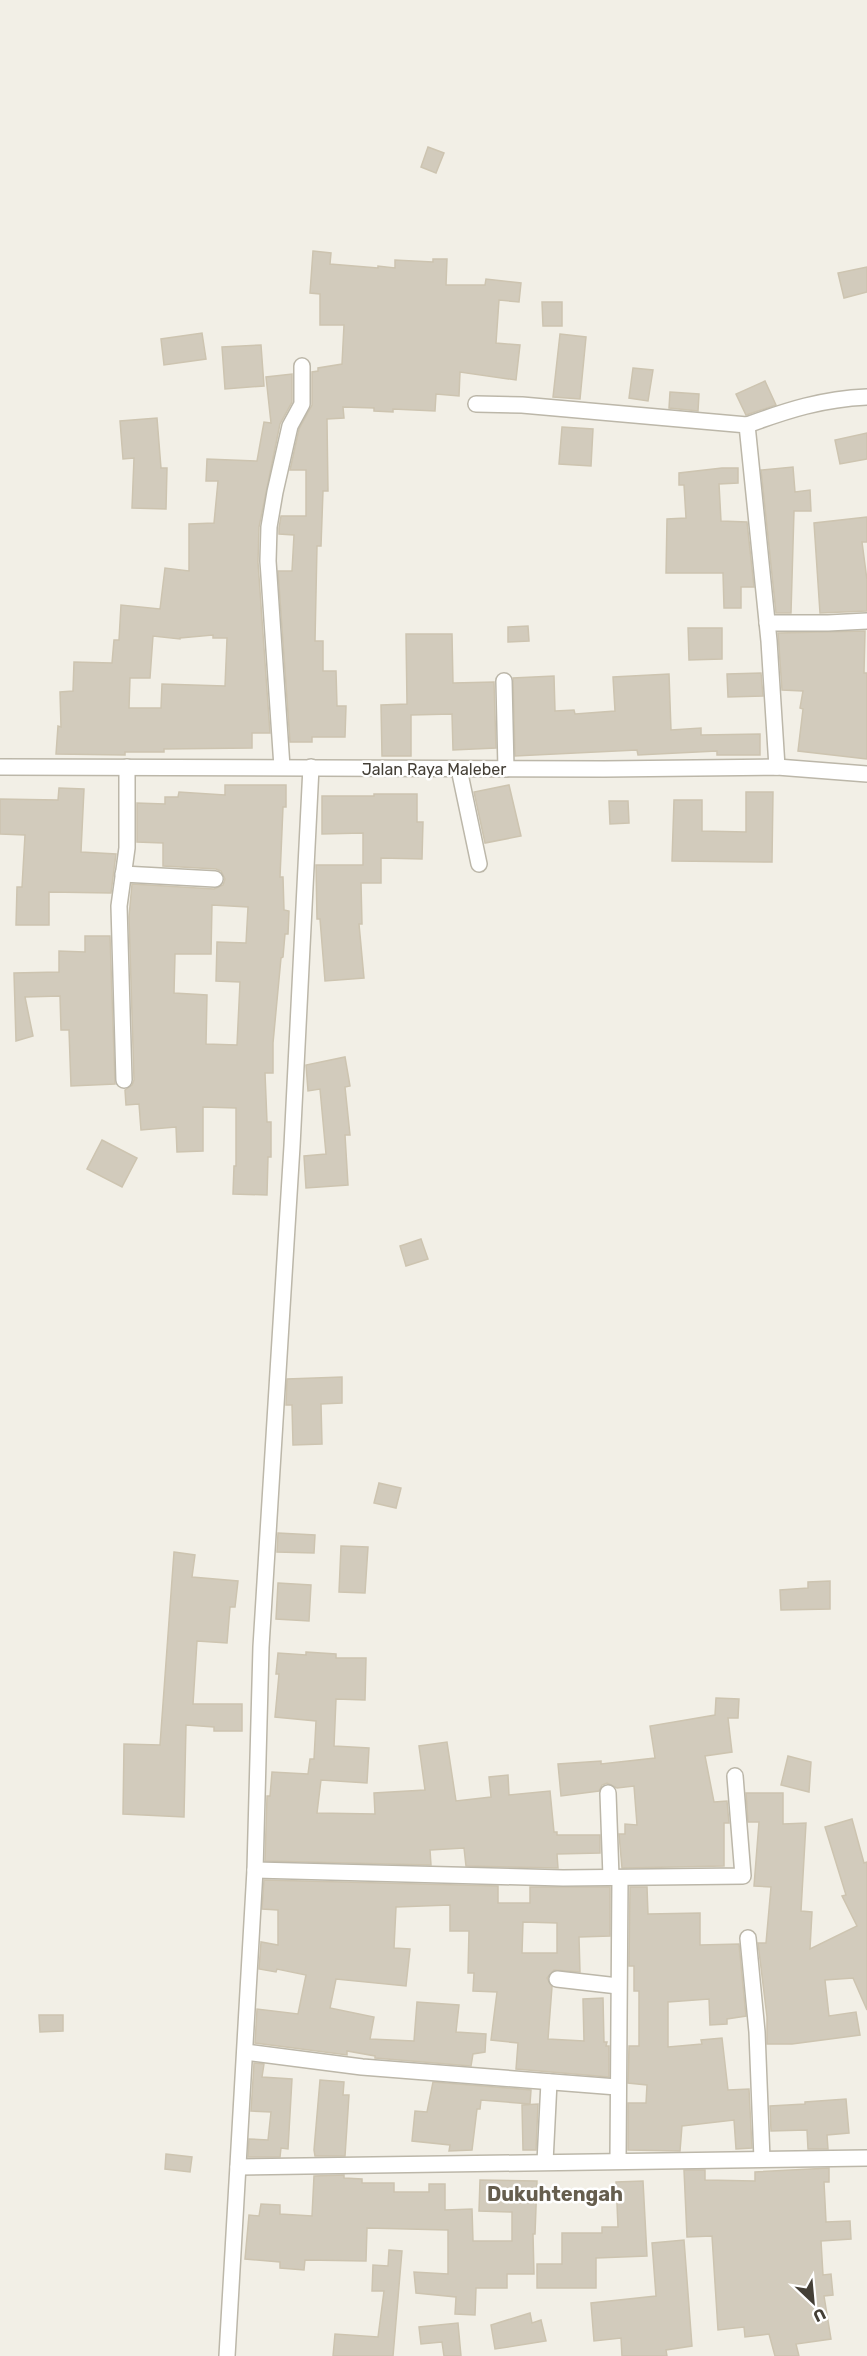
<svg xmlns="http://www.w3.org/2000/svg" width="867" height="2356" font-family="Rubik,sans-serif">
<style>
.building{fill:#d2cbbc;stroke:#cdc4b0;stroke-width:1.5;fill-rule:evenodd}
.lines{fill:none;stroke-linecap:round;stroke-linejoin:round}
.street-casing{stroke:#bcb7a9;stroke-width:18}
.street{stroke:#fff;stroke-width:15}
.labels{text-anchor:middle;stroke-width:5;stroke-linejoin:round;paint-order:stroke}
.street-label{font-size:16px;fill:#443f36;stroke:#fff}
.quarter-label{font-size:20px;font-weight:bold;fill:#665e4e;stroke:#fff}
</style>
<rect width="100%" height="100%" fill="#f2efe6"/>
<g class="building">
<polygon points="428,147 444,153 436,173 421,167"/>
<polygon points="313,251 331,253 330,264 378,268 378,266 395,268 395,260 433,262 433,259 447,259 446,285 485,285 486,279 521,283 519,302 499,300 496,343 520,345 516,380 460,372 459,396 436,394 435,411 393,409 393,412 374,411 374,408 343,407 344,418 327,419 328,491 323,491 321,546 317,546 315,641 323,641 323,671 336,671 337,706 346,706 345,737 312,737 312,742 290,742 278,571 292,571 294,535 279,534 279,528 281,516 306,516 306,470 290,470 299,429 312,405 312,372 318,371 318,368 342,364 344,325 320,325 320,294 310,293"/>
<polygon points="867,267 867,292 844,298 838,273"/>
<polygon points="542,302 562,302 562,326 543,326"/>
<polygon points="202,333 206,359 164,365 161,339"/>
<polygon points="560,334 586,337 580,399 553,397"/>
<polygon points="261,345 264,386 225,389 222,347"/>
<polygon points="633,368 653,370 648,401 629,398"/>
<path d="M292 374V402L280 424 259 527 258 562 270 733H252V748L164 749V752H125V755L56 754 58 726 61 727 60 692 73 691 74 662 112 663 114 640H119L121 605 160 609 165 568 189 571V524L214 523 218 481H206L207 459 257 461 264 422 271 423 266 377ZM213 635V638H227L225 686 162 684 161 708H129L130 678H150L153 636 180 639V638Z"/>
<polygon points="765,381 776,405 746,415 736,394"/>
<polygon points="670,392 699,394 698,411 669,408"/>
<polygon points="157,418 161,468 167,468 166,509 132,508 134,458 123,459 120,421"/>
<polygon points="562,427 593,429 591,466 559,464"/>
<polygon points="867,433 867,459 840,464 835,440"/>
<polygon points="793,467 795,492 810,490 811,511 794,511 791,613 776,613 761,470"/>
<polygon points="722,468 738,468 738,483 719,484 721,521 747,522 754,587 741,587 741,608 724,608 723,573 666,573 667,519 686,518 684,485 679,485 679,473"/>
<polygon points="867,517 867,542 862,542 867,580 867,611 820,613 814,523"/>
<polygon points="528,626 529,641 508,642 508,627"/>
<polygon points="688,628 722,628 722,659 689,660"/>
<polygon points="865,631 864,673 867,673 867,759 798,751 803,709 800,708 803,691 782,690 778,633"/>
<polygon points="406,634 452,634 453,683 494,682 496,748 453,750 452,714 411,715 411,756 382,756 381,705 407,704"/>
<polygon points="761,673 763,696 728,697 727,674"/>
<polygon points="669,674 671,730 701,728 701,735 760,734 760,755 717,755 717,751 638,755 637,750 515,756 513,678 554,676 555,711 574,710 575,714 615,711 613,677"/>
<path d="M225 785H286V807H283L280 877H283L284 910 289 911 288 934H285L283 957 281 958 273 1043V1073H265L267 1122H271V1157H268L267 1195 233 1194 234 1166H236V1108L203 1107V1151L177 1152 176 1127 141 1130 139 1104 126 1105 125 1090 132 1085 134 1080 129 917 132 884 214 889 223 885 225 879 221 871 216 869 163 866V843L137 842V803L165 804V797H178L179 792 225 795ZM212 905 248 907 246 943 217 942 216 981 240 982 237 1045 206 1044 207 995 174 993 175 954H211Z"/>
<polygon points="509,785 521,836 485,843 474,792"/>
<polygon points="59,788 84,789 81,852 116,854 111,893 49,892 49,925 16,925 17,887 22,887 25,835 0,834 0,799 58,800"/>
<polygon points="746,792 773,792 772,862 672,861 674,800 702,800 702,831 746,832"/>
<polygon points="374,794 417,794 417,822 423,822 422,859 381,858 381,883 361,883 362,924 359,924 364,978 325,981 320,919 317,919 316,865 363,865 363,833 322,834 322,796 374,796"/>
<polygon points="609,801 628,801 629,823 610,824"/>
<polygon points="85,936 110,936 115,1084 71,1086 69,1030 61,1030 60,996 25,997 33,1036 16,1041 14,973 59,972 59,951 85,952"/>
<polygon points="345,1057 350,1086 345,1087 350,1135 345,1135 348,1185 306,1188 304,1156 326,1154 320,1089 308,1091 306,1065"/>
<polygon points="102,1140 137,1158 122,1187 87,1169"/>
<polygon points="421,1239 428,1259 406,1266 400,1246"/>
<polygon points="342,1377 342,1403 321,1404 322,1444 293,1445 292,1405 286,1405 287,1379"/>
<polygon points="379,1483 401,1488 396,1508 374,1503"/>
<polygon points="278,1533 315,1535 314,1553 277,1552"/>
<polygon points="341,1546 368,1547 365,1593 339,1592"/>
<polygon points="174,1552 195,1555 192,1577 238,1581 235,1607 230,1607 227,1643 197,1641 193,1704 242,1704 242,1731 214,1731 214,1727 186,1725 184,1817 123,1814 124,1744 160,1745"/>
<polygon points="830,1581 830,1609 781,1610 780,1590 808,1588 808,1582"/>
<polygon points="278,1583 311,1585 309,1621 276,1619"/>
<polygon points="306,1652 336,1654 336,1658 366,1658 365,1700 336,1699 334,1746 369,1748 367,1783 321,1780 317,1813 375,1814 374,1793 425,1790 419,1746 447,1742 456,1801 491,1797 489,1777 508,1775 509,1795 550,1791 554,1832 557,1832 557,1835 600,1835 600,1853 557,1854 558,1868 466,1866 464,1848 430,1850 431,1865 265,1861 267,1796 270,1796 272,1772 308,1774 310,1759 314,1759 316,1721 275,1717 279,1674 276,1674 278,1653 306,1655"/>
<polygon points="716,1698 739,1699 738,1718 728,1718 732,1752 705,1756 714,1802 727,1801 729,1823 724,1823 724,1866 622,1868 619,1834 625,1834 625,1824 637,1825 634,1786 617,1788 607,1783 602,1785 599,1791 561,1796 558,1764 601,1761 601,1764 655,1758 650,1726 715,1715"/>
<polygon points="788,1756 811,1762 809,1792 781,1785"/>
<polygon points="746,1793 783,1793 783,1824 806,1823 801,1911 812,1912 810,1949 857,1926 842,1896 846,1895 825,1827 852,1819 864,1863 867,1862 867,2010 853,1978 825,1980 829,2016 856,2012 860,2035 792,2044 767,2044 767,2017 758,1943 766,1943 771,1887 754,1886 759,1822 748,1822"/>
<path d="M264 1880 498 1886V1903H530V1887H610V1936L579 1937 580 1972 554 1970 547 1978 552 1987 548 2039 584 2041 583 1999 603 1998 604 2042H607L606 2046H609V2077L516 2069 518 2043 491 2040 497 1992 473 1991 474 1973H468L469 1931H450V1905L396 1907 394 1948 410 1949 406 1986 336 1979 330 2008 374 2017 370 2039 414 2041 417 2002 459 2005 456 2032 486 2034 485 2052 473 2054 471 2066 375 2058V2056L347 2051V2055L255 2043 257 2009 298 2014 306 1975 277 1969 276 1972 259 1969 261 1942 278 1945V1910L262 1909ZM523 1922 557 1923V1953H522Z"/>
<polygon points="630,1887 647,1887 648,1914 700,1913 700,1945 739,1944 746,2016 727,2019 727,2024 710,2025 709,1999 668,2002 668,2047 702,2044 701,2040 722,2038 728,2090 749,2089 752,2148 736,2149 734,2120 682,2126 680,2151 628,2150 628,2103 646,2103 647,2085 628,2083 629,2046 639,2046 639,1991 634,1991 634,1966 629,1966"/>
<polygon points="39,2015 63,2015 63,2031 40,2032"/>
<polygon points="254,2063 264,2064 262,2077 292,2079 288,2149 281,2148 280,2157 248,2157 249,2139 268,2140 271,2112 251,2111"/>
<polygon points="320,2080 344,2082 343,2095 349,2095 345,2156 315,2156 314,2150"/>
<polygon points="433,2082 531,2090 530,2104 481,2100 480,2109 477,2109 472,2150 449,2151 450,2145 412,2141 415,2111 427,2112"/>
<polygon points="846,2099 849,2133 827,2135 828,2149 808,2149 807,2130 771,2131 770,2106 805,2104 805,2102"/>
<polygon points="538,2104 536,2150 523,2150 522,2105"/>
<polygon points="166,2154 192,2157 190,2172 165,2169"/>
<polygon points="829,2168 829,2182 824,2182 826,2222 850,2221 851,2239 821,2241 823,2275 831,2274 833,2295 824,2296 831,2339 796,2344 799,2356 775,2356 769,2334 745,2337 744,2327 718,2330 712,2236 687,2237 684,2170 705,2170 705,2180 755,2181 755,2172"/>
<polygon points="344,2175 344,2178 362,2179 362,2183 394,2183 394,2192 429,2192 429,2184 445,2184 445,2210 472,2209 473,2241 512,2241 512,2212 479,2211 480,2180 537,2181 535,2234 533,2234 534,2274 507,2274 507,2288 476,2288 475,2315 455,2314 456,2297 416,2293 414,2272 448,2274 448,2230 367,2228 366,2261 305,2260 304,2270 280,2268 280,2262 245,2259 249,2215 259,2216 261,2204 280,2205 280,2214 312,2216 314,2176"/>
<polygon points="643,2181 647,2256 596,2258 596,2288 537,2288 537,2264 562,2264 562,2233 602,2233 602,2227 618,2227 616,2182"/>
<polygon points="684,2240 692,2346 666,2350 667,2356 622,2356 621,2338 594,2341 591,2303 656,2296 652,2243"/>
<polygon points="389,2250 402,2251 393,2356 333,2356 335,2334 378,2337 384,2291 372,2291 373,2265 388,2266"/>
<polygon points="530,2313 532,2323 541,2320 546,2341 495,2349 491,2325"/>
<polygon points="458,2323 461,2356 444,2356 442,2342 421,2344 419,2327"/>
</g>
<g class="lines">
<defs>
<g id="street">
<polyline points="476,404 522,405 747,425 769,641 777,767"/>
<path d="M747 425C788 410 822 399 867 397"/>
<polyline points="767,623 828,623 867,621"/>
<polyline points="504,681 506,769"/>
<polyline points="0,767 604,769 777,767 867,774"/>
<polyline points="282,767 268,561 269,527 275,492 290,426 302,404 302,366"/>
<polyline points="459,769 479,864"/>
<polyline points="123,874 215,879"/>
<polyline points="124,1080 119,906 127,848 127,767"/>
<polyline points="608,1793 611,1877"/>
<polyline points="255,1870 563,1878 743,1876 735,1776"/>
<polyline points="748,1938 757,2032 762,2159"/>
<polyline points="557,1979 618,1986"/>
<polyline points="245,2052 362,2067 617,2087"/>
<polyline points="618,2161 620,1878"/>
<polyline points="545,2162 549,2082"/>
<polyline points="238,2167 867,2158"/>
<polyline points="227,2356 255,1870 261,1647 292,1146 311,767"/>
</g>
</defs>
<use href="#street" class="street-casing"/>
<use href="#street" class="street"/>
</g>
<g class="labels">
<g class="street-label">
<text x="434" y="775">Jalan Raya Maleber</text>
</g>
<g class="quarter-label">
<text x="555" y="2201">Dukuhtengah</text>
</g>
</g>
<g transform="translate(813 2302) rotate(154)" stroke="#ffffff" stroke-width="4.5" paint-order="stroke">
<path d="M0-4.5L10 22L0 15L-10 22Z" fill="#443f36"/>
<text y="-9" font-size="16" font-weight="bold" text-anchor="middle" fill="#443f36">U</text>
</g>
</svg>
